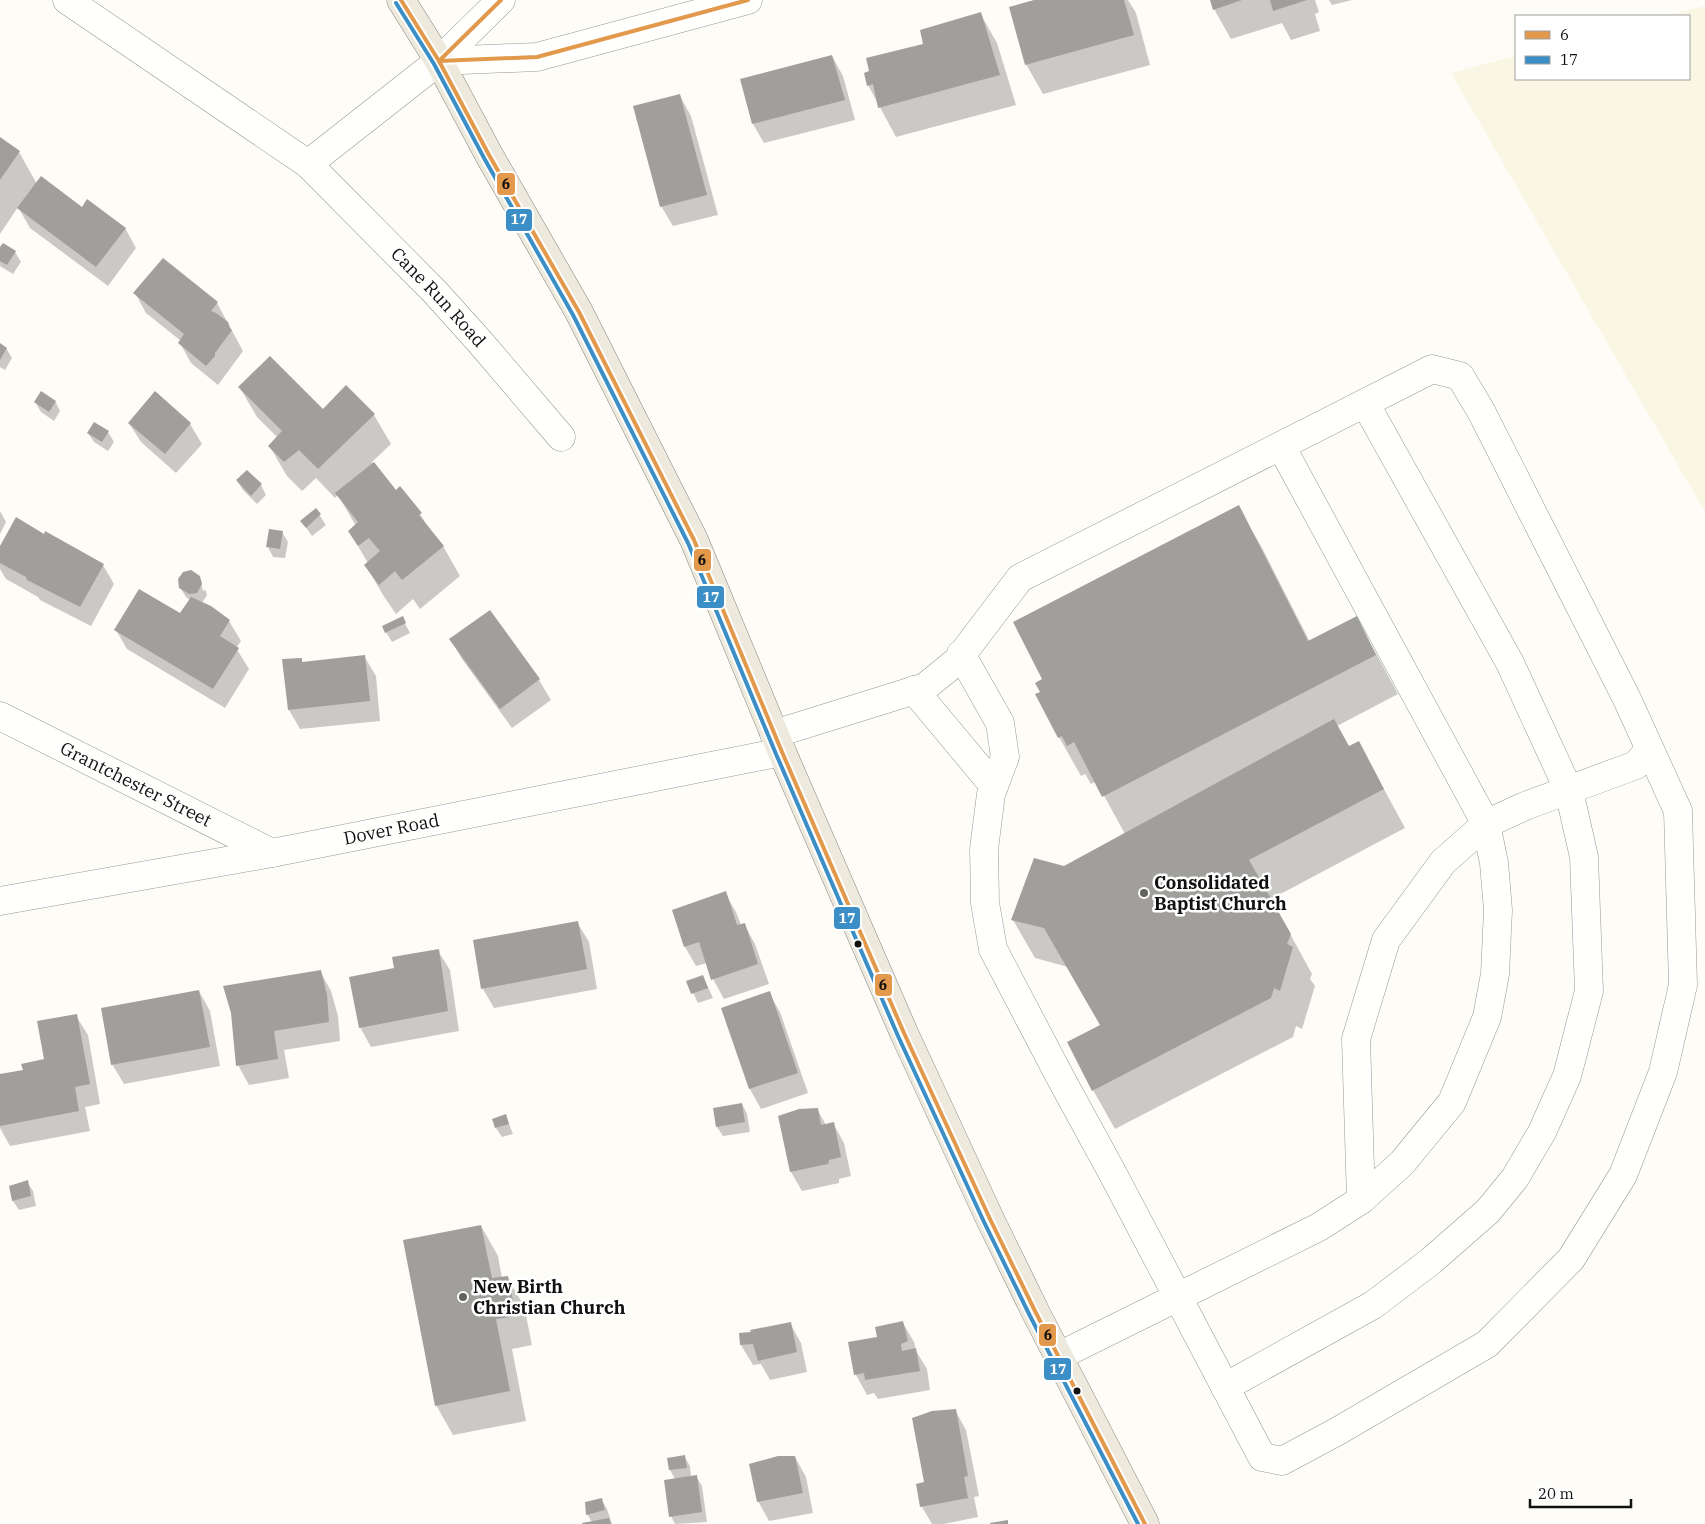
<svg xmlns="http://www.w3.org/2000/svg" width="1705" height="1524" font-family="'IBM Plex Serif',serif">
<style>
.farmland{fill:#f9f7e4}
.shadow{fill:#0003}
.building{fill:#a19f9c}
.lines{fill:none;stroke-linecap:round;stroke-linejoin:round}
.minor-casing{stroke:#979795;stroke-width:29}
.major-casing{stroke:#858482;stroke-width:29}
.minor{stroke:#fffffe;stroke-width:28}
.major{stroke:#ede9dc;stroke-width:28}
.bus-1-casing{stroke:#fff;stroke-width:8}
.bus-2-casing{stroke:#fff;stroke-width:8}
.bus-1{stroke:#e3994c;stroke-width:4}
.bus-2{stroke:#3c8fc6;stroke-width:4}
.poi-dot{fill:#646362;stroke:#fff;stroke-width:2}
.bus-dot{fill:#111;stroke:#fff;stroke-width:2}
.labels{text-anchor:middle;stroke-width:5;stroke-linejoin:round;paint-order:stroke}
.street-label{font-size:18px;fill:#111;stroke:#fff}
.poi-label{font-size:18px;font-weight:bold;fill:#111;stroke:#fff;text-anchor:start}
.line-badge{stroke:#fff;stroke-width:2}
.badge-label{font-size:14px;text-anchor:middle;font-weight:bold;fill:#fff}
.pale-badge-label{font-size:14px;text-anchor:middle;font-weight:bold;fill:#111}
</style>
<rect width="100%" height="100%" fill="#fdfcf7"/>
<polygon class="farmland" points="1705,6 1705,512 1451,73 1516,56 1516,79 1689,79 1689,16 1666,16"/>
<g class="shadow">
<polygon points="1039,0 1128,0 1136,13 1150,65 1043,94 1026,64"/>
<polygon points="1211,0 1315,0 1319,12 1315,14 1320,31 1291,40 1282,23 1231,39 1214,9"/>
<polygon points="1329,0 1352,0 1332,5"/>
<polygon points="980,13 997,43 1016,105 896,137 868,85 925,45"/>
<polygon points="832,56 843,76 855,120 764,143 753,124"/>
<polygon points="680,96 691,116 718,215 673,226 661,206"/>
<polygon points="0,139 19,152 37,184 82,209 125,228 136,248 108,286 30,228 18,207 0,234"/>
<polygon points="0,249 15,252 21,262 13,274 0,266"/>
<polygon points="135,293 217,303 243,351 218,385 191,363 180,343 181,341 146,313"/>
<polygon points="0,345 6,348 12,358 5,370 0,367"/>
<polygon points="240,388 323,411 374,415 391,444 372,462 396,492 420,514 432,533 443,546 460,576 420,609 413,599 396,614 383,595 366,566 368,563 349,531 356,526 338,495 335,498 316,478 302,491 287,476 270,447 278,438 257,417"/>
<polygon points="155,393 190,424 202,444 176,473 141,442 129,423"/>
<polygon points="55,401 60,411 54,421 41,412 35,402"/>
<polygon points="108,432 114,442 108,451 94,442 88,433"/>
<polygon points="237,481 261,485 266,495 257,504 243,490"/>
<polygon points="1238,507 1261,546 1310,642 1356,618 1378,657 1398,694 1337,726 1349,747 1359,743 1405,828 1271,899 1312,974 1310,979 1315,986 1302,1029 1296,1026 1293,1037 1115,1129 1093,1090 1102,1025 1068,967 1035,958 1013,920 1064,867 1125,834 1096,781 1091,784 1085,774 1081,776 1059,737 1042,693 1044,679"/>
<polygon points="316,510 326,525 312,536 302,522"/>
<polygon points="0,511 6,522 0,534"/>
<polygon points="282,532 288,542 285,558 273,557 268,547"/>
<polygon points="45,536 103,565 114,584 91,626 40,600 38,597 6,579 0,569 0,549"/>
<polygon points="199,577 202,583 201,583 203,591 205,590 204,586 207,595 202,603 229,621 241,641 236,648 249,669 225,708 127,649 116,630 181,615 190,600 186,597 180,587"/>
<polygon points="490,612 539,680 551,700 512,728 462,659 451,640"/>
<polygon points="402,618 410,633 392,642 383,627"/>
<polygon points="364,656 376,676 380,721 300,729 289,710 301,659 303,663"/>
<polygon points="725,893 736,912 741,925 744,924 755,944 769,984 724,999 713,979 707,963 696,966 685,947 673,910"/>
<polygon points="577,922 589,942 597,989 494,1008 483,989"/>
<polygon points="438,951 450,970 459,1031 371,1047 360,1027 395,969"/>
<polygon points="320,971 331,991 338,1016 340,1041 284,1050 289,1078 249,1085 238,1065"/>
<polygon points="703,976 713,998 698,1003 688,982"/>
<polygon points="199,991 210,1011 220,1066 124,1084 112,1064"/>
<polygon points="769,993 780,1012 808,1093 761,1109 750,1089 723,1009"/>
<polygon points="76,1016 88,1035 100,1104 85,1107 90,1131 10,1146 0,1128 0,1076 24,1071 46,1060"/>
<polygon points="742,1104 747,1114 750,1132 723,1136 717,1127"/>
<polygon points="817,1109 826,1125 833,1123 844,1143 851,1176 839,1179 839,1183 802,1191 791,1172"/>
<polygon points="506,1116 513,1134 502,1137 496,1128"/>
<polygon points="27,1182 33,1191 36,1206 19,1210 13,1201 10,1187"/>
<polygon points="481,1226 498,1256 502,1278 507,1277 524,1306 532,1345 512,1349 526,1421 453,1435 436,1405"/>
<polygon points="790,1323 801,1343 807,1372 770,1380 761,1364 753,1365 741,1345 753,1333"/>
<polygon points="903,1323 914,1342 916,1351 927,1369 930,1390 878,1399 874,1393 867,1395 856,1375 850,1343 878,1338"/>
<polygon points="955,1410 966,1430 979,1496 974,1497 978,1517 944,1524 932,1524 922,1507 926,1483"/>
<polygon points="684,1456 690,1466 691,1477 696,1476 702,1486 707,1522 675,1524 671,1516 675,1479 670,1470"/>
<polygon points="795,1457 806,1477 813,1513 769,1521 758,1501"/>
<polygon points="601,1499 607,1509 612,1524 585,1524 592,1522 587,1514"/>
</g>
<g class="building">
<polygon points="1034,0 1124,0 1134,35 1025,65 1009,7"/>
<polygon points="1210,0 1242,0 1213,10"/>
<polygon points="1270,0 1307,0 1273,11"/>
<polygon points="981,12 1000,75 878,108 873,84 867,86 864,73 869,71 866,58 923,44 920,30"/>
<polygon points="832,55 845,100 752,124 740,79"/>
<polygon points="680,94 707,195 660,207 633,106"/>
<polygon points="0,137 20,151 0,180"/>
<polygon points="41,176 82,207 87,199 126,228 96,267 17,208"/>
<polygon points="3,243 16,251 7,265 0,261 0,247"/>
<polygon points="163,258 218,302 211,311 216,313 228,322 230,328 232,330 215,353 215,356 206,366 178,343 184,334 133,293"/>
<polygon points="0,343 7,348 0,360"/>
<polygon points="270,356 323,409 346,385 375,414 318,469 299,450 284,462 268,446 282,431 238,387"/>
<polygon points="41,391 56,401 49,412 34,402"/>
<polygon points="155,391 191,423 165,454 128,423"/>
<polygon points="94,422 109,431 102,442 87,433"/>
<polygon points="374,462 396,490 400,486 422,513 419,515 444,546 402,580 395,571 379,585 364,565 380,551 369,538 358,546 348,531 358,522 335,493"/>
<polygon points="247,470 262,484 251,496 236,480"/>
<polygon points="1239,505 1308,641 1357,616 1376,655 1102,797 1074,742 1067,746 1062,736 1058,738 1035,694 1040,692 1035,683 1042,679 1013,622"/>
<polygon points="316,508 321,514 306,528 300,521"/>
<polygon points="16,517 44,534 45,531 104,564 80,607 27,580 26,577 0,563 0,546"/>
<polygon points="269,529 283,531 280,549 266,547"/>
<polygon points="191,570 200,576 202,584 197,593 189,594 179,588 178,579 183,572"/>
<polygon points="139,589 180,613 191,597 211,606 230,620 220,636 239,648 213,689 114,630"/>
<polygon points="490,610 540,679 500,709 449,639"/>
<polygon points="403,616 406,623 385,633 382,626"/>
<polygon points="365,655 370,701 288,710 282,659 302,658 302,662"/>
<polygon points="1334,719 1349,746 1359,741 1384,789 1249,860 1291,934 1287,944 1293,947 1280,991 1274,988 1271,998 1092,1091 1067,1042 1100,1025 1044,928 1011,920 1034,858 1064,866"/>
<polygon points="726,891 737,925 745,923 758,964 711,980 699,942 684,947 672,910"/>
<polygon points="578,921 587,969 481,989 473,940"/>
<polygon points="439,949 448,1011 359,1028 349,977 394,968 392,957"/>
<polygon points="321,970 327,995 329,1022 274,1031 278,1059 236,1066 231,1013 223,986"/>
<polygon points="703,975 708,988 691,994 686,981"/>
<polygon points="199,990 210,1047 111,1065 101,1008"/>
<polygon points="770,991 798,1073 749,1089 721,1008"/>
<polygon points="77,1014 90,1084 75,1087 79,1111 0,1126 0,1074 23,1070 21,1064 44,1059 37,1021"/>
<polygon points="742,1103 745,1122 716,1127 713,1108"/>
<polygon points="818,1108 821,1125 834,1122 841,1157 829,1160 828,1164 790,1172 778,1116 799,1109"/>
<polygon points="506,1114 509,1124 495,1128 492,1119"/>
<polygon points="28,1180 31,1196 12,1201 9,1186"/>
<polygon points="481,1225 492,1278 508,1276 516,1316 496,1319 510,1391 435,1406 403,1240"/>
<polygon points="903,1321 908,1341 901,1344 902,1351 916,1348 920,1371 865,1380 864,1373 854,1375 848,1342 877,1337 875,1327"/>
<polygon points="791,1322 797,1352 758,1361 753,1344 740,1345 739,1333 751,1332 750,1330"/>
<polygon points="956,1409 968,1476 964,1477 968,1498 920,1507 916,1484 924,1482 912,1418 932,1411"/>
<polygon points="685,1455 687,1468 669,1470 667,1458"/>
<polygon points="778,1456 795,1456 803,1493 757,1502 749,1464"/>
<polygon points="697,1475 702,1512 669,1517 664,1480"/>
<polygon points="602,1498 605,1510 586,1515 585,1502"/>
<polygon points="609,1518 611,1524 582,1524 582,1523"/>
<polygon points="1008,1520 1008,1524 990,1524 990,1523"/>
</g>
<g class="lines">
<defs>
<g id="minor">
<path id="s1" d="M67 0 308 164 435 292 480 342 561 437"/>
<polyline points="439,61 537,57 748,0"/>
<polyline points="308,164 439,61 501,0"/>
<polyline points="1281,446 1486,824 1494,863 1498,910 1495,974 1487,1017 1452,1102 1402,1163 1361,1200"/>
<polyline points="914,690 994,786"/>
<path id="s2" d="M0 716 272 853"/>
<polyline points="774,734 925,687 957,661 1020,578 1432,369 1460,376 1481,411 1627,699 1678,811 1683,985 1663,1072 1623,1175 1571,1259 1487,1344 1338,1431 1282,1461 1262,1457 1113,1174 1059,1075 993,949 985,903 984,849 991,794 1005,757 1000,723 961,654"/>
<path id="s3" d="M0 901 272 853 782 752"/>
<polyline points="1059,1356 1319,1227 1361,1200 1356,1039 1386,940 1443,862 1486,824 1525,806 1636,765 1649,750"/>
<polyline points="1225,1387 1373,1305 1431,1261 1488,1211 1515,1178 1542,1132 1567,1076 1589,991 1584,857 1569,791 1510,663 1365,403"/>
</g>
<polyline id="major" points="401,0 439,61 489,155 579,312 694,540 782,752 904,1033 990,1219 1036,1313 1145,1524"/>
</defs>
<use href="#minor" class="minor-casing"/>
<use href="#major" class="major-casing"/>
<use href="#minor" class="minor"/>
<use href="#major" class="major"/>
<defs>
<g id="bus-1">
<polyline points="401,0 439,61 489,155 579,312 694,540 782,752 904,1033 990,1219 1036,1313 1145,1524"/>
<polyline points="439,61 537,57 748,0"/>
<polyline points="439,61 501,0"/>
</g>
<polyline id="bus-2" points="396,3 434,64 484,158 573,315 688,543 776,754 898,1036 984,1222 1030,1316 1138,1524"/>
</defs>
<use href="#bus-1" class="bus-1-casing"/>
<use href="#bus-2" class="bus-2-casing"/>
<use href="#bus-1" class="bus-1"/>
<use href="#bus-2" class="bus-2"/>
</g>
<g class="poi-dot">
<circle cx="1144" cy="893" r="5"/>
<circle cx="463" cy="1297" r="5"/>
</g>
<g class="bus-dot">
<circle cx="858" cy="944" r="4.5"/>
<circle cx="1077" cy="1391" r="4.5"/>
</g>
<g class="labels">
<g class="street-label">
<text dy="6" stroke="none"><textPath href="#s1" startOffset="478">Cane Run Road</textPath></text>
<text dy="6" stroke="none"><textPath href="#s2" startOffset="152">Grantchester Street</textPath></text>
<text dy="6" stroke="none"><textPath href="#s3" startOffset="398">Dover Road</textPath></text>
</g>
<g class="poi-label">
<text x="1154" y="889">Consolidated<tspan x="1154" dy="21">Baptist Church</tspan></text>
<text x="473" y="1293">New Birth<tspan x="473" dy="21">Christian Church</tspan></text>
</g>
</g>
<g class="line-badge">
<rect x="496" y="172" width="20" height="24" rx="5" fill="#e3994c"/>
<rect x="505" y="208" width="28" height="24" rx="5" fill="#3c8fc6"/>
<rect x="693" y="548" width="19" height="24" rx="5" fill="#e3994c"/>
<rect x="696" y="585" width="29" height="24" rx="5" fill="#3c8fc6"/>
<rect x="833" y="906" width="28" height="24" rx="5" fill="#3c8fc6"/>
<rect x="874" y="973" width="19" height="24" rx="5" fill="#e3994c"/>
<rect x="1038" y="1323" width="19" height="24" rx="5" fill="#e3994c"/>
<rect x="1043" y="1357" width="29" height="24" rx="5" fill="#3c8fc6"/>
</g>
<g class="badge-label">
<text x="519" y="224">17</text>
<text x="711" y="602">17</text>
<text x="847" y="923">17</text>
<text x="1058" y="1374">17</text>
</g>
<g class="pale-badge-label">
<text x="506" y="189">6</text>
<text x="702" y="565">6</text>
<text x="883" y="990">6</text>
<text x="1048" y="1340">6</text>
</g>
<rect x="1515" y="15" width="175" height="65" fill="#ffffff" stroke="#a0a0a0"/>
<rect x="1525" y="31" width="25" height="8" fill="#e3994c" stroke="#a0a0a0"/>
<text x="1560" y="40" font-size="15" fill="#111111">6</text>
<rect x="1525" y="56" width="25" height="8" fill="#3c8fc6" stroke="#a0a0a0"/>
<text x="1560" y="65" font-size="15" fill="#111111">17</text>
<path d="M1530 1499v8h101v-8" fill="none" stroke="#111111" stroke-width="2.5"/>
<text x="1538" y="1499" font-size="15" fill="#111111" stroke="#ffffff" stroke-width="4" paint-order="stroke">20 m</text>
</svg>
